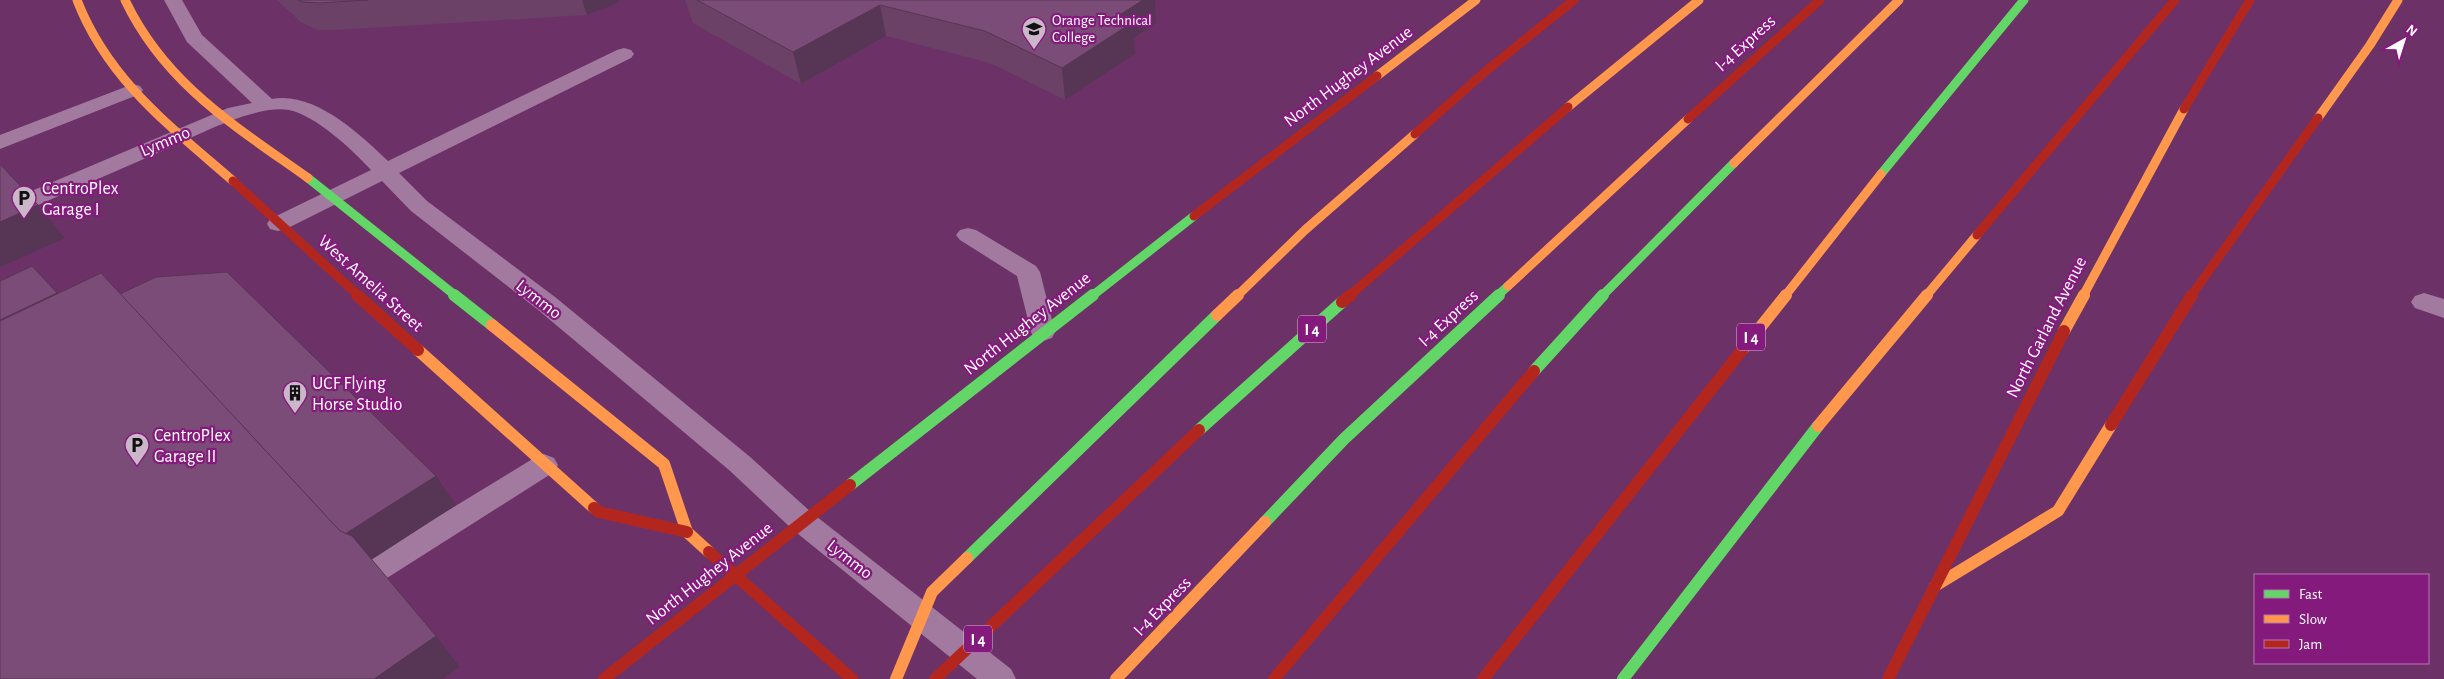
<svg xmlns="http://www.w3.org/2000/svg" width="2444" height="679" font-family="'Alegreya Sans',sans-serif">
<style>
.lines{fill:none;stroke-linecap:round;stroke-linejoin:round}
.lane{fill:#a2799f;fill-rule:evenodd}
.street{fill:#a2799f;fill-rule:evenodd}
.fast-far1{stroke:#63d668;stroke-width:9}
.fast{stroke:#63d668;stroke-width:12}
.slow-far1{stroke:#ff974d;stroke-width:9}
.slow{stroke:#ff974d;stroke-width:12}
.jam-far1{stroke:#b3261e;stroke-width:9}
.jam{stroke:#b3261e;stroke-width:12}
.slow-bridge{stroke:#ff974d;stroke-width:12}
.jam-bridge{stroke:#b3261e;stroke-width:12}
.wall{fill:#6b4167}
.shaded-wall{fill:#573554}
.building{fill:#7c4c78;stroke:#573554}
.labels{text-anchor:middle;stroke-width:4.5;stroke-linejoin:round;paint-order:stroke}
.far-poi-label{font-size:15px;fill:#fff;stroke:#851a7d;text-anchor:start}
.shield{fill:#851a7d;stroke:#dabad8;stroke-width:1}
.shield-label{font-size:16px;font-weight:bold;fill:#fff}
.street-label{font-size:18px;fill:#fff;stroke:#851a7d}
.poi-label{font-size:18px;fill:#fff;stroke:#851a7d;text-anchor:start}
</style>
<rect width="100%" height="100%" fill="#6c3268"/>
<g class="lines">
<g class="lane">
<path d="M164 0H182L202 35 272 99C314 91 360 134 388 161L617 50 624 48 631 50 634 54 631 58 399 173 427 201 555 297 749 456 812 513 1011 669 1016 679H977L792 529 729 470 537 309 411 211 382 181 286 229 278 231 270 229 267 224 270 219 371 170C353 150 315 115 289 110 254 104 192 138 160 152 119 170 79 187 38 205L30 207 22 205 19 200 22 195 228 108 252 103 187 42Z"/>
<polygon points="133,84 140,86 143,90 140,94 0,149 0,135"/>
<polygon points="968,228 976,230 1036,266 1040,272 1055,332 1052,338 1043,341 1034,338 1031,332 1017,276 960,240 956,235 960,230"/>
<polygon points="544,454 554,458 558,465 554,472 387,578 377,581 367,578 362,569 367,560 534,458"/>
</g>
<polygon class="street" points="2424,293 2444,299 2444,318 2415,308 2411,302 2415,296"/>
<g class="fast-far1">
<polyline points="1881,174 2024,0"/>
<polyline points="308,178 456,296"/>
<polyline points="1092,296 1194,216"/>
<polyline points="1497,296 1508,286"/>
<polyline points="1602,296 1734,163"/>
</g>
<g class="fast">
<polyline points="454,295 492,325"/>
<polyline points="1534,371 1603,295"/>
<polyline points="1199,430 1342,302"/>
<polyline points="850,485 1093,295"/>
<polyline points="1265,522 1344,439 1499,295"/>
<polyline points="967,558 1217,315"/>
<polyline points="1623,679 1818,426"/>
</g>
<g class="slow-far1">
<path d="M77 0C108 80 170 126 233 181"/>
<path d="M125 0C165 84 235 126 308 178"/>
<polyline points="1377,76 1476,0"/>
<polyline points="1568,107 1699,0"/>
<polyline points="2318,118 2370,45 2398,0"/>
<polyline points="1734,163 1899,0"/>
<polyline points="1508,286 1688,119"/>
<polyline points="1237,296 1305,230 1415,134"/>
<polyline points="1785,296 1881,174"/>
<polyline points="1926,296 1977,235"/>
<polyline points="2083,296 2184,109"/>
</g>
<g class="slow">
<polyline points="1217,315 1238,295"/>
<polyline points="492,325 664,464 687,532 709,552"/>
<polyline points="2064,331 2084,295"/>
<polyline points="1743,349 1786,295"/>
<polyline points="418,350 594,508"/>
<polyline points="1818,426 1927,295"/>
<polyline points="1935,586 2058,511 2111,425"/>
<polyline points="1116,679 1265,522"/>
</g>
<g class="jam-far1">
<polyline points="2184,109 2250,0"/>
<polyline points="1688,119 1820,0"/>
<polyline points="1415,134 1486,71 1574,0"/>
<polyline points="233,181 359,296"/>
<polyline points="1194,216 1377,76"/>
<polyline points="1977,235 2175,0"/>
<polyline points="1349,296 1568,107"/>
<polyline points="2191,296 2318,118"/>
</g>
<g class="jam">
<polyline points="357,295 418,350"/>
<polyline points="1342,302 1351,295"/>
<polyline points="2111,425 2192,295"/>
<polyline points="594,508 599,512 687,532"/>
<polyline points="709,552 852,679"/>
<polyline points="1021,598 1199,430"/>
<polyline points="604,679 850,485"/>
<polyline points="1274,679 1534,371"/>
<polyline points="1483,679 1743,349"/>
<polyline points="1888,679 2064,331"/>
</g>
<polyline class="slow-bridge" points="896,679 932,592 967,558"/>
<polyline class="jam-bridge" points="935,679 1021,598"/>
</g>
<g class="wall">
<polygon points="277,0 621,0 616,4 587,15 334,30 318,30 302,23"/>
<polygon points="685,0 1155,0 1156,23 1134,38 1135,54 1065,100 990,63 886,36 801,84 693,23"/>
</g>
<g class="shaded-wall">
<polygon points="582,0 621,0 616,4 587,15"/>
<polygon points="1143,0 1155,0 1156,23 1134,38 1135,54 1065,100 1062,68 1118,16"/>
<polygon points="880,5 886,36 801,84 793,52"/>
<polygon points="38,205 65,238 0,267 0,222"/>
<polygon points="436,476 456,505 365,564 343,535"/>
<polygon points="436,636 460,667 443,679 374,679"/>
</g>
<g class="building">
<polygon points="298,0 368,0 319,3 303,2"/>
<polygon points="697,0 1143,0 1118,16 1133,22 1062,68 985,31 880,5 793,52"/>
<polygon points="0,164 38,205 0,222"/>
<polygon points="32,266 57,293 0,320 0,281"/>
<polygon points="227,272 436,476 345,534 340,531 120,294 156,277"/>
<polygon points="101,273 340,531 352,536 436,636 374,679 0,679 0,321"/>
</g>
<defs>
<symbol id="school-pin" viewBox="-11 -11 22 30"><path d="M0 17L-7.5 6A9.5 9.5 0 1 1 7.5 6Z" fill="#ccb7ca" stroke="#851a7d"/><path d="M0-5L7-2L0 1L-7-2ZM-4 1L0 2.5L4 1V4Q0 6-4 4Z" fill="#111"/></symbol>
<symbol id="parking-pin" viewBox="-11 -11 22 30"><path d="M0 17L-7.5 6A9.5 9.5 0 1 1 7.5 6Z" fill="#ccb7ca" stroke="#851a7d"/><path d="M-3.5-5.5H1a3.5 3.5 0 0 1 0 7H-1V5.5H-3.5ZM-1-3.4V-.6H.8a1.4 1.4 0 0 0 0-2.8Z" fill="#111"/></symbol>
<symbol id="building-pin" viewBox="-11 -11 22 30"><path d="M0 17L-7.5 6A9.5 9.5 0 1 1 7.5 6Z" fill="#ccb7ca" stroke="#851a7d"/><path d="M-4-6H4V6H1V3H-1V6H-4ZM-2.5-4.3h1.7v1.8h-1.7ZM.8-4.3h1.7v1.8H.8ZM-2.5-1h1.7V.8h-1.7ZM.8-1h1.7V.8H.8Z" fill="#111"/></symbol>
</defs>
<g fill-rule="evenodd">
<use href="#school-pin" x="1020" y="15" width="28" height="38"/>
<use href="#parking-pin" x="10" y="184" width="28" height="38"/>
<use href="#building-pin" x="281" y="379" width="28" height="38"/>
<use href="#parking-pin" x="123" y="431" width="28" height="38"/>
</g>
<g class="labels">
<g class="far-poi-label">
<text x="1052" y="25">Orange Technical<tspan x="1052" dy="17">College</tspan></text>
</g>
<g class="shield">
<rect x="1298" y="315.5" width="28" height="27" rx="4"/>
<rect x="1737" y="323.5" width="28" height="27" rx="4"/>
<rect x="964" y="625.5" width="28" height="27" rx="4"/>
</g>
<g class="shield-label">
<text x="1312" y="335">I 4</text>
<text x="1751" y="343">I 4</text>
<text x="978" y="645">I 4</text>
</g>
<g class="street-label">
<text transform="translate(1745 43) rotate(-42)" y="6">I-4 Express</text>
<text transform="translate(1348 76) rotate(-37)" y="6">North Hughey Avenue</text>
<text transform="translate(165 141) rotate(-23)" y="6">Lymmo</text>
<text transform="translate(371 283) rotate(42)" y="6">West Amelia Street</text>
<text transform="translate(539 299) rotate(38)" y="6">Lymmo</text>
<text transform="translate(1448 318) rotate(-43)" y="6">I-4 Express</text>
<text transform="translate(1027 323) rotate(-38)" y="6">North Hughey Avenue</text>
<text transform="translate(2046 327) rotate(-63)" y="6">North Garland Avenue</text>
<text transform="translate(850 559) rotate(38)" y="6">Lymmo</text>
<text transform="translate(709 573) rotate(-38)" y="6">North Hughey Avenue</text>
<text transform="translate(1162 606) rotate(-46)" y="6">I-4 Express</text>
</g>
<g class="poi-label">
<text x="42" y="194">CentroPlex<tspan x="42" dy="21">Garage I</tspan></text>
<text x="312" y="389">UCF Flying<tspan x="312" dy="21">Horse Studio</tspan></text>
<text x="154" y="441">CentroPlex<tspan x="154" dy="21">Garage II</tspan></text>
</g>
</g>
<rect x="2254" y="574" width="175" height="90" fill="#851a7d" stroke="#b676b1"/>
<rect x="2264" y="590" width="25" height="8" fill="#63d668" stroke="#b676b1"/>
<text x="2299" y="599" font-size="15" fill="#ffffff">Fast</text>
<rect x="2264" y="615" width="25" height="8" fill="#ff974d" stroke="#b676b1"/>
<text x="2299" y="624" font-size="15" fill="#ffffff">Slow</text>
<rect x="2264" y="640" width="25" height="8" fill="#b3261e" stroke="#b676b1"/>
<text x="2299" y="649" font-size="15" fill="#ffffff">Jam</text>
<g transform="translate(2404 40) rotate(39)" stroke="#851a7d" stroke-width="4" paint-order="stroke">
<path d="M0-4L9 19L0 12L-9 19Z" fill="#ffffff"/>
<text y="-8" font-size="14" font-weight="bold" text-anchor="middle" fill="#ffffff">N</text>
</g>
</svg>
